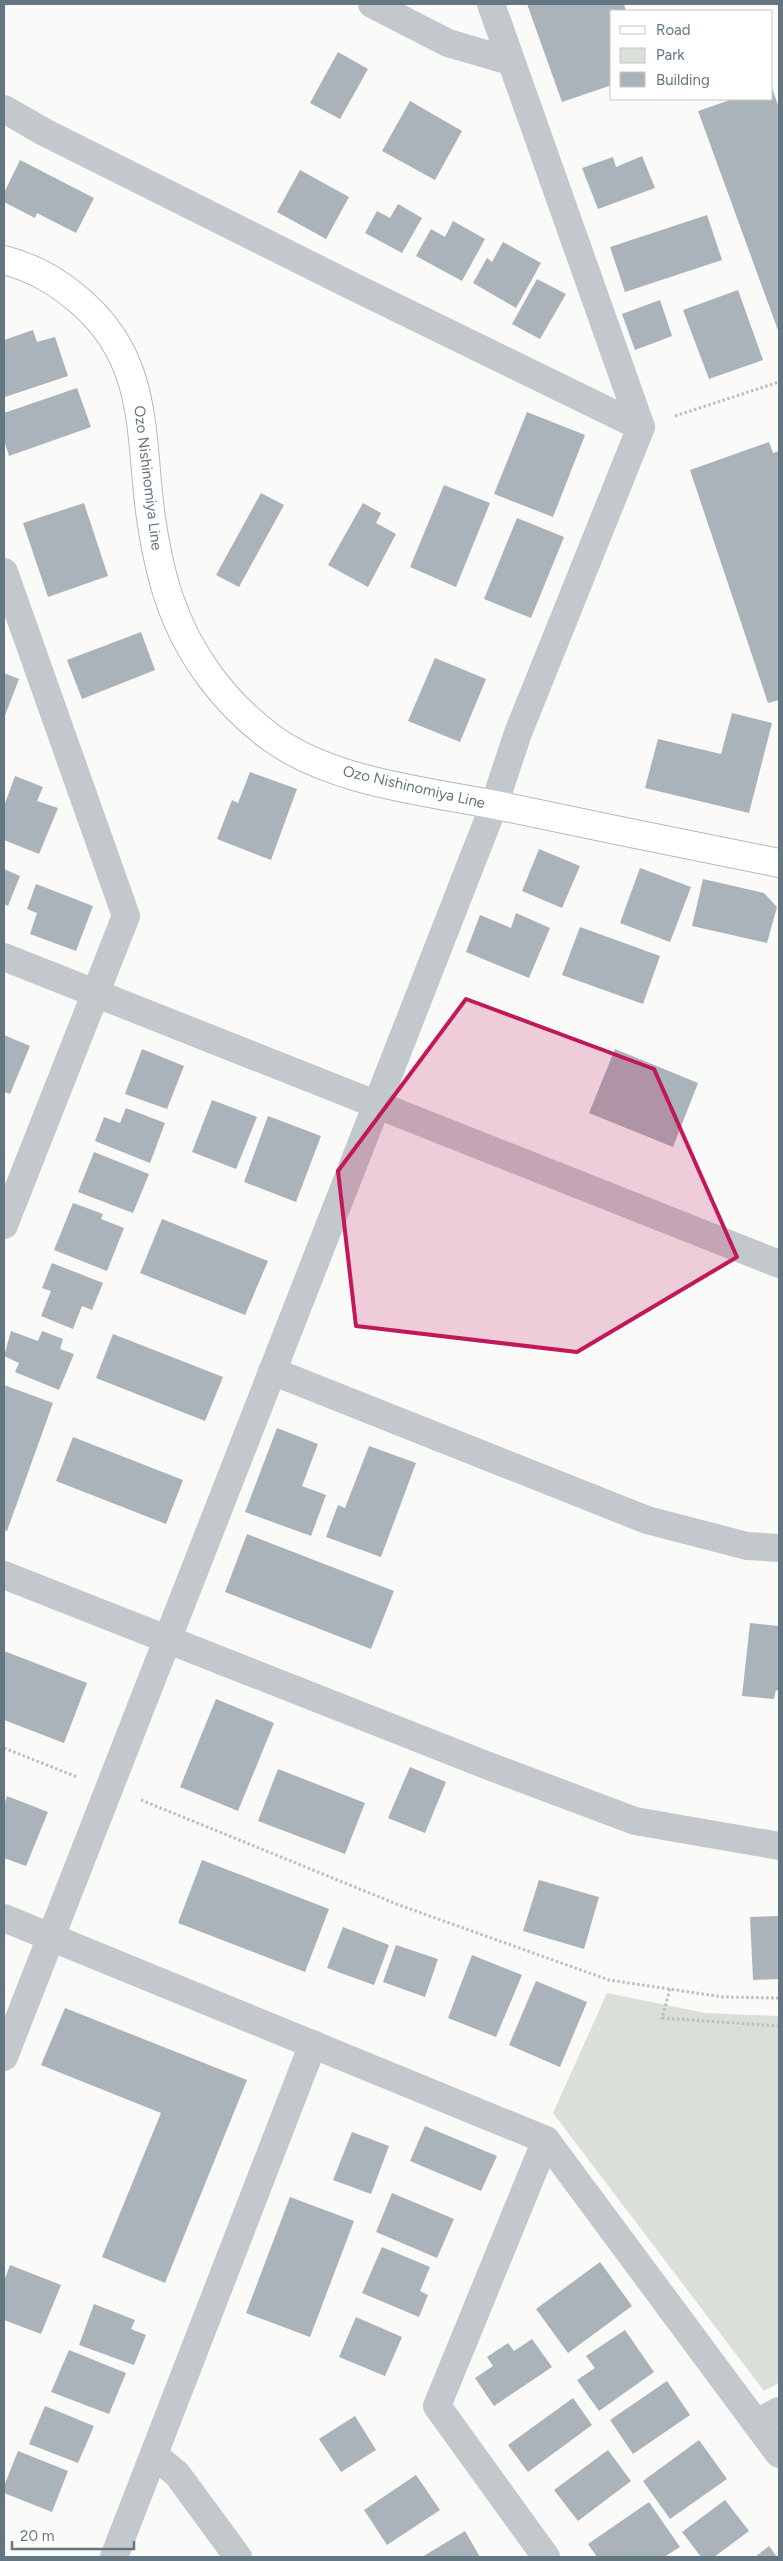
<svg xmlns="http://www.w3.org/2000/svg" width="783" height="2561" font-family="Figtree,sans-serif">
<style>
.green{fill:#dadfd7}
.building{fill:#aab3b9}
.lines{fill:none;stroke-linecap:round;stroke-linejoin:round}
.major-casing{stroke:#b5babe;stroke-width:30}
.path{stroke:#bbbfc2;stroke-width:3;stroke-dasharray:2.5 2.5;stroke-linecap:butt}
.minor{stroke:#c3c8cc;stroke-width:28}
.major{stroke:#fff;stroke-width:28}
.marked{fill:#c2185b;fill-opacity:0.2;stroke:#c2185b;stroke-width:4;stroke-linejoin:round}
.labels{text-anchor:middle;stroke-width:5;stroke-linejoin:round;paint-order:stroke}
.street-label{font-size:15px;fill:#657683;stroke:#fff}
</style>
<rect width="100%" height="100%" fill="#fafaf8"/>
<polygon class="green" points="607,1993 705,2013 779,2016 779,2383 764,2391 553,2113"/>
<g class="building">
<polygon points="527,4 624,4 626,11 612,11 612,85 562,102"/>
<polygon points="338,52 368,69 340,119 310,103"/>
<polygon points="772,88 779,108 779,333 698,111 733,99 772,99"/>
<polygon points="410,101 462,131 435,180 382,151"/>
<polygon points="642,156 655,188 598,209 582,168 613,157 616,167"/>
<polygon points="20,160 94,198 76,233 37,213 35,218 4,202 4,193"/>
<polygon points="300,170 349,197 326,239 277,212"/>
<polygon points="398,204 422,218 402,253 365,233 377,211 390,218"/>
<polygon points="707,215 722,260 625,292 610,247"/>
<polygon points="453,221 485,239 462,281 416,256 431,229 445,237"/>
<polygon points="503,242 541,263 516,308 473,283 487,258 492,262"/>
<polygon points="537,279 566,294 540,339 512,324"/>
<polygon points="738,290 763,360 709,379 683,310"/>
<polygon points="660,300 672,336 635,350 622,314"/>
<polygon points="33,330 37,342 55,337 68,376 5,397 4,340"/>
<polygon points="77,388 91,427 9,456 4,440 4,413"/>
<polygon points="527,412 585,435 553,517 494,494"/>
<polygon points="769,442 773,453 779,451 779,700 768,703 690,470"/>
<polygon points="444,485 490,503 456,587 410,567"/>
<polygon points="261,493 284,505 239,587 216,575"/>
<polygon points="84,503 108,576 48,597 23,523"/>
<polygon points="363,503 381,513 376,523 396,534 368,587 328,565"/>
<polygon points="517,518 564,537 531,618 484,599"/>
<polygon points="141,632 155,670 82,699 67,660"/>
<polygon points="435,658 486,679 460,742 408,721"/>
<polygon points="4,673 19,679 4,718"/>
<polygon points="732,713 772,723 749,813 645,788 658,739 721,754"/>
<polygon points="250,772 297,789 271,860 217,839 232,800 238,803"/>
<polygon points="15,776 43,787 37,801 58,808 39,854 4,840 4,806"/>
<polygon points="539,849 580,866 562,908 522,891"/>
<polygon points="640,868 691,887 670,942 620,923"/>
<polygon points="4,869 20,876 8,906 4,904"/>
<polygon points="703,879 764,893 777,907 767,943 692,926"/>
<polygon points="36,884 93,906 76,951 30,934 37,913 27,909"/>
<polygon points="516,913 550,928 529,978 466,952 480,915 511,928"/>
<polygon points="580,927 660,956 643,1004 562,975"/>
<polygon points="4,1035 30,1046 10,1094 4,1092"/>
<polygon points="142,1049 184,1066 167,1109 125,1094"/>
<polygon points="615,1049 698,1083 673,1147 589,1113"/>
<polygon points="212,1100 257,1117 236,1169 192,1152"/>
<polygon points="126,1108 165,1123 150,1163 95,1141 104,1117 120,1123"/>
<polygon points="268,1116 321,1136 296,1202 244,1182"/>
<polygon points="94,1152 149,1174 133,1213 78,1192"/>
<polygon points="73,1203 103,1214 101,1219 124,1228 107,1271 54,1250"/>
<polygon points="162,1219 268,1261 245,1315 140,1273"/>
<polygon points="52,1263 103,1283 92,1310 82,1306 73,1329 41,1316 51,1291 42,1288"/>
<polygon points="11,1331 38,1341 42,1331 63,1339 60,1349 74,1354 59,1390 15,1372 19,1363 4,1356"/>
<polygon points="113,1334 223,1377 205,1421 96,1378"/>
<polygon points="4,1385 53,1403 7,1531 4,1530"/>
<polygon points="277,1428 318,1444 302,1486 326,1495 311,1536 245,1512"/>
<polygon points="73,1437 183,1480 166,1524 56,1481"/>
<polygon points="369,1446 416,1463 381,1557 326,1537 338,1505 345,1508"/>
<polygon points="247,1534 394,1591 371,1649 225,1592"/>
<polygon points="750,1623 779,1626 779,1691 776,1690 774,1699 742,1696"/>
<polygon points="4,1651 87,1683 64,1743 4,1720"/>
<polygon points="216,1699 274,1723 238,1811 180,1787"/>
<polygon points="410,1767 446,1782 425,1833 388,1818"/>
<polygon points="278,1769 365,1803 345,1854 258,1821"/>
<polygon points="7,1796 48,1812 26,1866 4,1858 4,1805"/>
<polygon points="202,1860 329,1909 305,1972 178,1923"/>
<polygon points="539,1880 599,1897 584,1949 523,1931"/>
<polygon points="779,1916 779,1979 753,1980 750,1917"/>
<polygon points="343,1927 389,1945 374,1985 327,1968"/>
<polygon points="396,1945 438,1959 425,1997 383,1982"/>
<polygon points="472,1955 522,1975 496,2037 448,2018"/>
<polygon points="536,1981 587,2002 560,2067 509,2045"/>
<polygon points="65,2008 247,2080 165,2283 102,2257 161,2113 41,2065"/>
<polygon points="425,2126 497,2156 481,2191 410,2161"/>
<polygon points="352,2132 389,2146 371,2194 333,2180"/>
<polygon points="392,2193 454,2219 437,2258 376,2232"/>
<polygon points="290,2197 354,2221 310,2337 246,2313"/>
<polygon points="382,2247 430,2267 420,2291 428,2295 419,2317 362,2293"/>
<polygon points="600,2262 632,2306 568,2353 536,2309"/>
<polygon points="10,2265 61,2285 41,2334 4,2320 4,2281"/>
<polygon points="94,2304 135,2320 131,2329 146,2335 134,2365 79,2345"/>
<polygon points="356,2317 402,2337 385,2376 339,2357"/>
<polygon points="625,2330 654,2372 599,2411 577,2380 595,2368 586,2356"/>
<polygon points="532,2339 552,2367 494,2406 475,2378 493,2366 487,2357 508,2343 514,2351"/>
<polygon points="69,2350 126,2373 109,2414 51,2392"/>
<polygon points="667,2381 690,2415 633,2454 610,2420"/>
<polygon points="573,2398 592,2425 528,2472 508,2445"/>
<polygon points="45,2406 94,2426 78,2463 29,2444"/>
<polygon points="355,2416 376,2450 341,2472 319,2439"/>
<polygon points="699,2440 727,2479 670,2519 643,2481"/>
<polygon points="608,2450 631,2481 578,2521 554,2490"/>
<polygon points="18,2451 68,2471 52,2512 4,2493 4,2486"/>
<polygon points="416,2475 440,2510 387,2545 364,2510"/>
<polygon points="725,2500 749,2531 714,2557 701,2557 682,2532"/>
<polygon points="649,2502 680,2547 664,2557 597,2557 588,2544"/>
<polygon points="465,2531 480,2557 422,2557"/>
<polygon points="769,2546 777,2557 755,2557"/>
</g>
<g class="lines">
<defs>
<path id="major" d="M4 260C34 268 57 281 81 302 148 360 140 432 150 511 154 540 160 571 169 598 188 655 225 704 273 739 333 782 425 791 496 805 590 825 685 844 779 863"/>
</defs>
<use href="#major" class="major-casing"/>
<g class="path">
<polyline points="675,416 779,382"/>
<polyline points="4,1748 77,1777"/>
<polyline points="141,1800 399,1905 609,1980 723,1997 779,1998"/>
<polyline points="670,1989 662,2018 779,2026"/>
</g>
<g class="minor">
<polyline points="372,4 448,43 510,61"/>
<polyline points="4,109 44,132 350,285 641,427"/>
<polyline points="4,572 126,916 4,1225"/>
<polyline points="4,957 779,1264"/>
<polyline points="272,1371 647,1520 747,1546 779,1548"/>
<polyline points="4,1575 486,1765 635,1821 779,1846"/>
<polyline points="4,1918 546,2140 779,2454"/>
<polyline points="4,2057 494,805 518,733 641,427 491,4"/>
<polyline points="546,2140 437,2406 546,2557"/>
<polyline points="756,2423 779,2411"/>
<polyline points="154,2455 177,2474 238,2557"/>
<polyline points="114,2557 313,2044"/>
</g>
<use href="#major" class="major"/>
</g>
<path class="marked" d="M466 999 654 1069 737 1257 577 1352 356 1326 338 1171Z"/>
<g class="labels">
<g class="street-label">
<text transform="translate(148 478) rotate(83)" y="5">Ozo Nishinomiya Line</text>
<text transform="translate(414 787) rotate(13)" y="5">Ozo Nishinomiya Line</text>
</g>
</g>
<rect width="783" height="2561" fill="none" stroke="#657683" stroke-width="10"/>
<rect x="610" y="10" width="162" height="90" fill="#ffffff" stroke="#c1c8cd"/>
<rect x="620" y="26" width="25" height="8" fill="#ffffff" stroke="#c1c8cd"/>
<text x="656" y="35" font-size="15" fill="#657683">Road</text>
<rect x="620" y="48" width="25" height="15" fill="#dadfd7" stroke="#c1c8cd"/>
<text x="656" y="60" font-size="15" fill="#657683">Park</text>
<rect x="620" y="72" width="25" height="15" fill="#aab3b9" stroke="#c1c8cd"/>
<text x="656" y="85" font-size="15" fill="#657683">Building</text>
<path d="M12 2541v8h122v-8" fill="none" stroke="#657683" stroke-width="2.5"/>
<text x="20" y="2541" font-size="15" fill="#657683" stroke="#ffffff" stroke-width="4" paint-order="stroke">20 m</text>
</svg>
